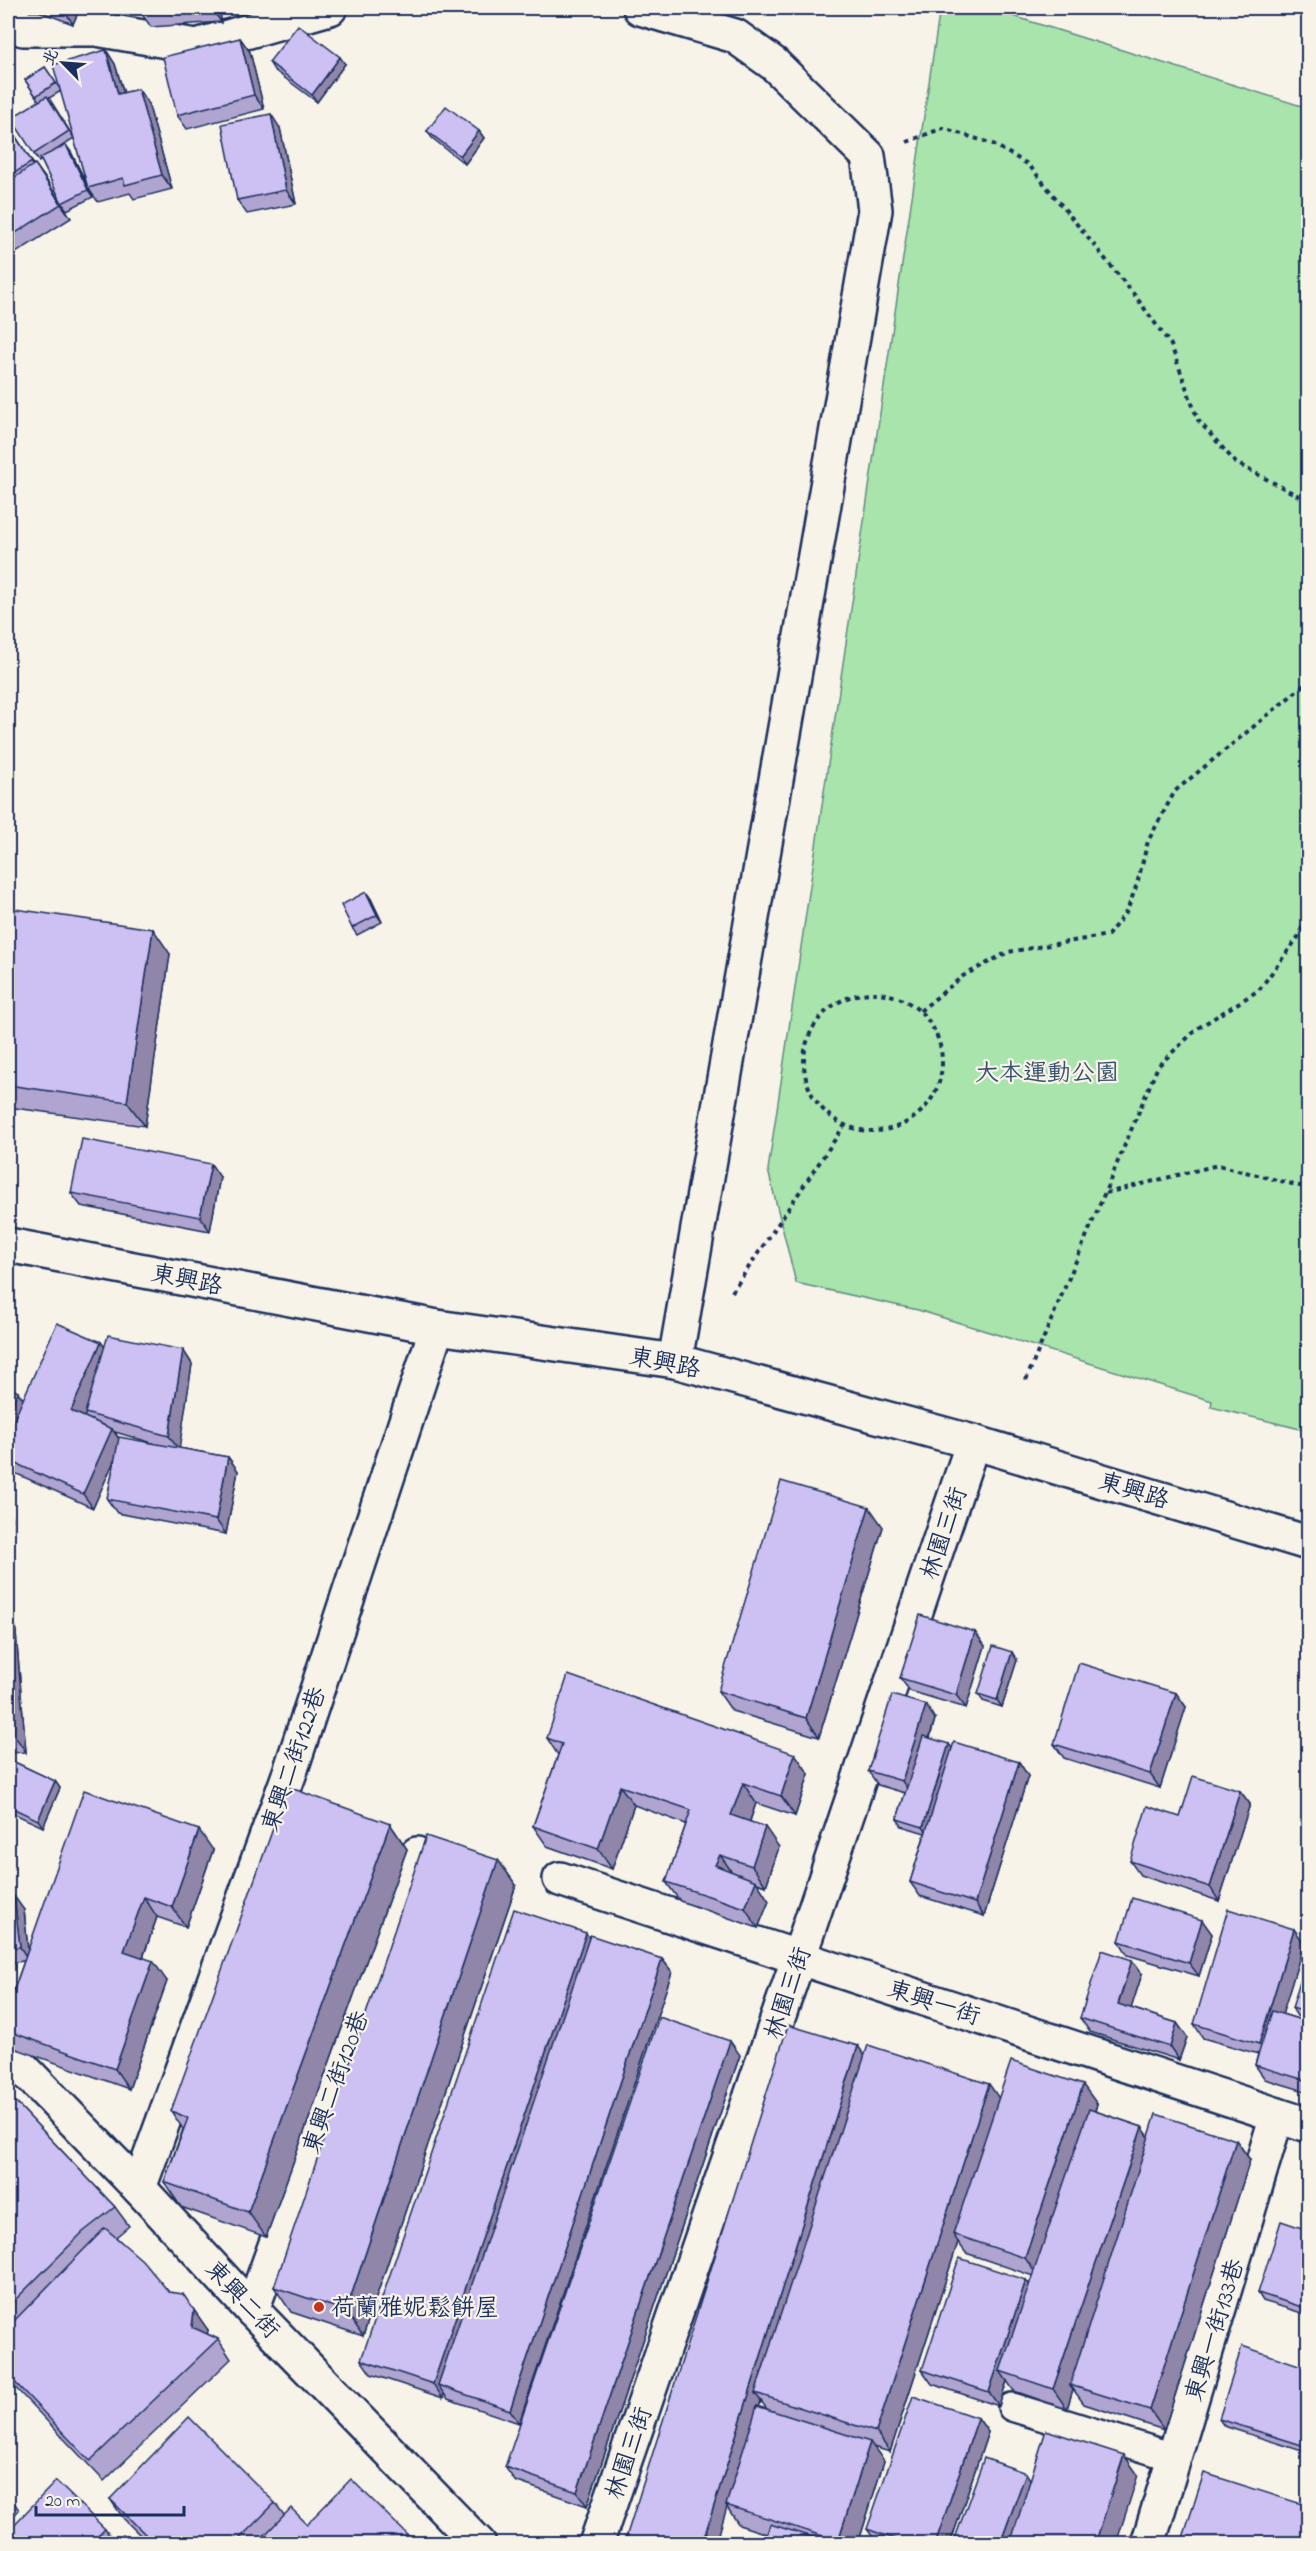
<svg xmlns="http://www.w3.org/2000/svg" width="1316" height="2551" font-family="'Indie Flower','LXGW WenKai TC',sans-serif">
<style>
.green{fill:#a8e4ab;stroke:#628a84;stroke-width:1.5}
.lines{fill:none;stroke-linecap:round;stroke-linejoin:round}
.lane-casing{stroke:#1b2f5e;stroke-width:32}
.street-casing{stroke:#1b2f5e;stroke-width:38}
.secondary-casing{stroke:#1b2f5e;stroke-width:38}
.path{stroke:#1b2f5e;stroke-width:4;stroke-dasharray:4.5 4.5;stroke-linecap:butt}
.lane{stroke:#f7f3e8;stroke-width:27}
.street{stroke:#f7f3e8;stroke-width:33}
.secondary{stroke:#f7f3e8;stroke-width:33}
.wall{fill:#b0a5d0;stroke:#1b2f5e;stroke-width:1.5;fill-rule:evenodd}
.shaded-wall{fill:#9086a9;stroke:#1b2f5e;stroke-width:1.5}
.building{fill:#cdc0f2;stroke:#1b2f5e;stroke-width:1.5}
.poi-dot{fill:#c8321e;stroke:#f7f3e8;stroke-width:2}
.labels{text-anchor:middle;stroke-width:4.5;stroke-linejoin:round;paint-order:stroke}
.park-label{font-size:24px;fill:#37536d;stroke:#f7f3e8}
.street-label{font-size:24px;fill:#1b2f5e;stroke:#f7f3e8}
.poi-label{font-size:24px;fill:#1b2f5e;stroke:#f7f3e8;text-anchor:start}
</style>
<rect width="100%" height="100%" fill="#f7f3e8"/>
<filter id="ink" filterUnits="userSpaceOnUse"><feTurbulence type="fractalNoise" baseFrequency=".0167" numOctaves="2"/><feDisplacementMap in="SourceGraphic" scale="12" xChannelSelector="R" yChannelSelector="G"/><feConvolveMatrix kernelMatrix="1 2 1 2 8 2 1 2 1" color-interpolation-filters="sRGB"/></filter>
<g filter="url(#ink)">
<polygon class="green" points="940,8 987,8 1308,108 1308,1431 1211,1407 1212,1401 918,1310 796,1283 768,1170"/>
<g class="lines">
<defs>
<polyline id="lane" points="1012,2407 1176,2458"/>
<g id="street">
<polyline points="640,8 735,36 774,64 868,156 875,210 675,1361"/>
<polyline points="8,16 23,29 96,29 196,46 330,8"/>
<polyline points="560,1879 1308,2125"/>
<polyline points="8,2053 139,2188 252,2310 479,2544"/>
<polyline points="139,2188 290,1772 437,1327"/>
<polyline points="252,2310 417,1854"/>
<polyline points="596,2544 799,1957 973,1442"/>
<polyline points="1148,2544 1277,2115"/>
</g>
<polyline id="secondary" points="8,1245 437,1327 675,1361 973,1442 1308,1543"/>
</defs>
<use href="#lane" class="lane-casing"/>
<use href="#street" class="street-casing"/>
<use href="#secondary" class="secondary-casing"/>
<g class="path">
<polyline points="907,142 943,128 993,144 1029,165 1136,297 1171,345 1198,420 1236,463 1308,501"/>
<circle cx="873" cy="1062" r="69"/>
<polyline points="920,1011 963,976 1008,952 1108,935 1127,911 1137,884 1148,841 1175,791 1308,682"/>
<polyline points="1106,1193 1218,1165 1308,1188"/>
<polyline points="732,1292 844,1126"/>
<polyline points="1026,1380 1158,1066 1198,1028 1259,990 1299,936 1308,911"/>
</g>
<use href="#lane" class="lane"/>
<use href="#street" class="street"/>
<use href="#secondary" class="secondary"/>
</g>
<g class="wall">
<polygon points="30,8 80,8 73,24"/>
<polygon points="220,8 221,22 151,27 141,13"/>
<polygon points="8,33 11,38 9,126 34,165 45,178 71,218 8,258"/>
<polygon points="240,38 250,52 264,109 187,129 177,115"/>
<path d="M106 50 115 64 124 93 138 89 148 103 172 189 134 199 130 193 98 202 88 188 74 138 55 151 71 152 93 197 67 210 62 203 41 160 39 162 34 154 39 101 25 80 45 67 60 89ZM61 91 74 138 49 98Z"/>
<polygon points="269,62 345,64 317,102 274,70"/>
<polygon points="280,128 296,204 247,214 237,200"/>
<polygon points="427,131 479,131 484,138 465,164 432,138"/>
<polygon points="366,892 371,899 382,922 357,935 352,928"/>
<polygon points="8,908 170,954 145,1126 8,1107"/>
<polygon points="220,1177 210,1231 81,1206 71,1193"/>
<path d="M101 1342 104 1347 183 1350 192 1364 179 1448 228 1457 238 1471 226 1534 117 1513 107 1499 115 1458 93 1508 8 1470V1386L23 1399ZM115 1432 156 1444 119 1439Z"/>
<polygon points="8,1497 9,1500 12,1529 8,1530"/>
<polygon points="883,1527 819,1737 732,1711 718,1691"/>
<polygon points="8,1538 26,1752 8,1753"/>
<polygon points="975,1632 985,1646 966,1708 910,1691 900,1678"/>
<polygon points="1017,1660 1002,1707 983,1701 978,1694"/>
<polygon points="1176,1693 1186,1707 1160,1788 1064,1758 1054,1744"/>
<polygon points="935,1719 930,1738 952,1748 1019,1762 1028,1776 984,1916 920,1896 910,1882 925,1833 902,1826 897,1819 905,1793 878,1785 868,1771"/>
<polygon points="547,1738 795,1754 809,1774 795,1816 756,1803 750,1821 779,1847 766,1886 757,1883 769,1901 758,1928 680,1901 666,1882 686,1824 634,1805 612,1869 547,1846 533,1826 558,1755"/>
<polygon points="8,1759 55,1781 60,1788 43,1827 8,1811"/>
<polygon points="1240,1791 1250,1804 1219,1901 1140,1875 1130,1861"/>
<polygon points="390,1824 407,1849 266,2237 181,2207 164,2182 183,2129 171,2111"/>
<polygon points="213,1850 186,1927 157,1917 143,1958 167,1981 129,2089 14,2048 8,2039 8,2007 24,1961 8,1963 8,1897 24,1910 28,1949"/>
<polygon points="498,1860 516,1885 363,2336 291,2312 274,2287"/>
<polygon points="1212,1934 1199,1976 1128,1955 1119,1941"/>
<polygon points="589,1938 662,1959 672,1972 519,2423 448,2399 444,2394 443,2398 371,2374 361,2360"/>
<polygon points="1304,1943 1282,2014 1308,2022 1308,2092 1265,2079 1255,2065 1258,2054 1203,2038 1194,2024"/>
<polygon points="1308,1971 1308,2019 1297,2016 1292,2008"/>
<polygon points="1142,1974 1131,2008 1177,2023 1187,2037 1179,2060 1090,2032 1080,2018"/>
<path d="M858 2046 864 2056 998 2098 1097 2104 1095 2111 1142 2127 1149 2137 1236 2140 1250 2160 1164 2430 1084 2404 1073 2389 1067 2409 1014 2391 1007 2381 999 2406 932 2384 922 2370 1026 2280 1030 2285 1033 2276 966 2253 958 2242 890 2452 873 2447 884 2461 858 2544H764L767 2534 739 2525 727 2507 624 2544ZM761 2401 767 2409 759 2407Z"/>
<polygon points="740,2055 587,2506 515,2481 505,2467"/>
<polygon points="8,2094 115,2207 129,2226 116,2237 169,2292 208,2330 207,2334 218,2339 231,2359 104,2481 8,2380"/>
<polygon points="1308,2230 1308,2315 1263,2301 1258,2293"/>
<polygon points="1308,2368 1308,2453 1224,2426 1219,2419"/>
<polygon points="978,2418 988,2432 950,2544 877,2543 867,2529"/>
<polygon points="8,2493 19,2510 8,2522"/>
<polygon points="110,2499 275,2503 284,2515 307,2524 414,2541 416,2544 149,2544 124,2519"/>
<polygon points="105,2529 115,2543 132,2544 8,2544"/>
</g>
<g class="shaded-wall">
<polygon points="65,8 80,8 73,24 64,10"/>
<polygon points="211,8 220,8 221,22 212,9"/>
<polygon points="8,33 11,38 8,126 41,176 8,131"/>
<polygon points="240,38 250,52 264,109 254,95"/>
<polygon points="106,50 115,64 128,108 118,94"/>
<polygon points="340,57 345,64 317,102 312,95"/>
<polygon points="138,89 148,103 172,189 162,175"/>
<polygon points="271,114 280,128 296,204 286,190"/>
<polygon points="479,131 484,138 465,164 460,156"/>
<polygon points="66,145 71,152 93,197 88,190"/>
<polygon points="35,164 45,178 71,218 61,204"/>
<polygon points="366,892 371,899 382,922 377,915"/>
<polygon points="153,929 170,954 145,1126 127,1102"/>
<polygon points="211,1164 220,1177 210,1231 200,1217"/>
<polygon points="101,1342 111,1356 81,1424 71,1411"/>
<polygon points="183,1350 192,1364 179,1450 169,1436"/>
<polygon points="18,1392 28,1406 8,1442 8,1411"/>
<polygon points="112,1429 122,1443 93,1508 83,1494"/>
<polygon points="228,1457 238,1471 226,1534 216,1520"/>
<polygon points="8,1497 9,1500 12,1529 8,1523"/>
<polygon points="869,1507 883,1527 819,1737 806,1718"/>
<polygon points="8,1538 26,1752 12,1732 8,1681"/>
<polygon points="975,1632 985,1646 966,1708 956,1695"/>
<polygon points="1012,1652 1017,1660 1002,1707 997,1700"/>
<polygon points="1176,1693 1186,1707 1160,1788 1150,1774"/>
<polygon points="926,1705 935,1719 912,1795 902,1781"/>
<polygon points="949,1744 954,1751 928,1834 923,1827"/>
<polygon points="795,1754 809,1774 795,1816 781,1796"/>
<polygon points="1019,1762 1028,1776 984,1916 975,1903"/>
<polygon points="55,1781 60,1788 43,1827 38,1820"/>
<polygon points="743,1783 756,1803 745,1835 731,1815"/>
<polygon points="620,1786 634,1805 612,1869 598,1849"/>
<polygon points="1240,1791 1250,1804 1219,1901 1210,1887"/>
<polygon points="390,1824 407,1849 266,2237 248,2212"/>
<polygon points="765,1827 779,1847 766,1886 752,1866"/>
<polygon points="199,1830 213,1850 186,1927 172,1907"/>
<polygon points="720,1855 734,1875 715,1865"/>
<polygon points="498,1860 516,1885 363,2336 346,2311"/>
<polygon points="756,1881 769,1901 758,1928 745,1908"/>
<polygon points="14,1896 24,1910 29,1961 20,1947"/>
<polygon points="144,1897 157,1917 138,1971 124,1951"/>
<polygon points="1202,1920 1212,1934 1199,1976 1189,1963"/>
<polygon points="1294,1929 1304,1943 1269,2058 1259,2044"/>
<polygon points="586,1933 595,1947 438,2385 444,2394 443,2398 433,2384"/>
<polygon points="662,1959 672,1972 519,2423 510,2410"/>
<polygon points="1132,1960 1142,1974 1128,2018 1118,2004"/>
<polygon points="153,1961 167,1981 129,2089 115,2069"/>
<polygon points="1177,2023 1187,2037 1179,2060 1170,2047"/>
<polygon points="730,2041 740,2055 587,2506 577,2492"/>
<polygon points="858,2046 868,2060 755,2393 761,2401 727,2506 726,2505 727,2507 716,2544 702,2544"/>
<polygon points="989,2084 1003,2104 953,2234 958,2242 890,2452 876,2432"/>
<polygon points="1083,2085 1097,2104 1039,2278 1025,2258"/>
<polygon points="1142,2127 1155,2146 1070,2385 1073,2389 1067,2409 1053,2389"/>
<polygon points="1236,2140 1250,2160 1164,2430 1150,2410"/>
<polygon points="1026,2280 1036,2294 1000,2371 1007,2381 999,2406 989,2392"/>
<polygon points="194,2310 208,2330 205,2347 192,2327"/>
<polygon points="978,2418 988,2432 950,2544 935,2544"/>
<polygon points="870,2442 884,2461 858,2544 840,2544 838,2541"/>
<polygon points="1124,2455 1138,2475 1116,2544 1095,2544"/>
<polygon points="1026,2473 1035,2487 1015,2544 1000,2544"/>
</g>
<g class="building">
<polygon points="141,8 211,8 212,9 141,13"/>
<polygon points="298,25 340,57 312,95 269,62"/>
<polygon points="240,38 254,95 177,115 163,57"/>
<polygon points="106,50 118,94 138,89 162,175 125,185 123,178 88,188 53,65"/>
<polygon points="45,67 56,83 36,96 25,80"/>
<polygon points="47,96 69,131 34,154 11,118"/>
<polygon points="446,106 479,131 460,156 427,131"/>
<polygon points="271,114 286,190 237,200 222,124"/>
<polygon points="8,125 32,162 8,177"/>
<polygon points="66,145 88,190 62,203 40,158"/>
<polygon points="35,164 61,204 8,238 8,182"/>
<polygon points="366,892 377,915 352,928 341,905"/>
<polygon points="8,908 153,929 127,1102 8,1085"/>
<polygon points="82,1139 211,1164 200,1217 71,1193"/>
<polygon points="57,1323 101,1342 71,1411 112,1429 83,1494 8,1460 8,1433"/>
<polygon points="108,1335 183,1350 169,1436 85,1413"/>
<polygon points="8,1386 18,1392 8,1411"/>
<polygon points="119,1437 228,1457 216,1520 107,1499"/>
<polygon points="781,1481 869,1507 806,1718 718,1691"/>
<polygon points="920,1615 975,1632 956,1695 900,1678"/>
<polygon points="993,1646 1012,1652 997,1700 978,1694"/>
<polygon points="1079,1663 1176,1693 1150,1774 1054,1744"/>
<polygon points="568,1675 795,1754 781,1796 743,1783 731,1815 765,1827 752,1866 720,1855 715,1865 756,1881 745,1908 666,1882 691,1810 620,1786 598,1849 533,1826 562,1744 547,1738"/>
<polygon points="8,1681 12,1732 8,1732"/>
<polygon points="892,1695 926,1705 902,1781 868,1771"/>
<polygon points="923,1736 949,1744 923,1827 897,1819"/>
<polygon points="954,1742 1019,1762 975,1903 910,1882"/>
<polygon points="8,1759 55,1781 38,1820 8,1806"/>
<polygon points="1193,1776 1240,1791 1210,1887 1130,1861 1147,1806 1180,1817"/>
<polygon points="288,1787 390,1824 248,2212 164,2182 188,2118 171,2111"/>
<polygon points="84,1790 199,1830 172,1907 144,1897 124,1951 153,1961 115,2069 8,2031 8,2007"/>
<polygon points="426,1836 498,1860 346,2311 274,2287"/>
<polygon points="14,1896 20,1947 8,1948 8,1897"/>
<polygon points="1132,1898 1202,1920 1189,1963 1119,1941"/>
<polygon points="514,1909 586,1933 433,2384 361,2360"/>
<polygon points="1228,1909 1294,1929 1259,2044 1194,2024"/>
<polygon points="590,1935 662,1959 510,2410 438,2385"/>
<polygon points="1102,1950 1132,1960 1118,2004 1177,2023 1170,2047 1080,2018"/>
<polygon points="1304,1969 1308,1971 1308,2013 1292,2008"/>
<polygon points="1272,2011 1308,2022 1308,2081 1255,2065"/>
<polygon points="659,2017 730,2041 577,2492 505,2467"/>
<polygon points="788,2025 858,2046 702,2544 624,2544"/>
<polygon points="868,2045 989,2084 876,2432 755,2393"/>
<polygon points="1011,2061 1083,2085 1025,2258 953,2234"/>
<polygon points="8,2094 115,2207 83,2232 8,2307"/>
<polygon points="1089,2109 1142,2127 1053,2389 1000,2371"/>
<polygon points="1156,2114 1236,2140 1150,2410 1070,2385"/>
<polygon points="1281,2221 1308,2230 1308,2309 1258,2293"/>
<polygon points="105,2228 142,2260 169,2292 183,2294 194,2310 192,2327 218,2339 90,2461 8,2375 8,2327"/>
<polygon points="959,2258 1026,2280 989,2392 922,2370"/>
<polygon points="1242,2346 1308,2368 1308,2447 1219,2419"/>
<polygon points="913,2396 978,2418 935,2544 909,2544 867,2529"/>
<polygon points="757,2406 870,2442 838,2541 726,2505"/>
<polygon points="189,2417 275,2503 234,2544 155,2544 110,2499"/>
<polygon points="1046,2430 1124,2455 1095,2544 1010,2544"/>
<polygon points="984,2458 1026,2473 1000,2544 953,2544"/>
<polygon points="1204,2473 1308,2506 1308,2544 1181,2544"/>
<polygon points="351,2479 414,2541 412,2544 256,2544 291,2508 307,2524"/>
<polygon points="56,2481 105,2529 90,2544 8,2544 8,2531"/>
<polygon points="770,2524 831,2543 830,2544 764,2544"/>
<polygon points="123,2535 132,2544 114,2544"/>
<polygon points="440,2539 444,2544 435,2544"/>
</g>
</g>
<circle class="poi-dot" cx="319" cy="2307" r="6"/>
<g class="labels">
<g class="park-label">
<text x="1047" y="1080">大本運動公園</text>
</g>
<g class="street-label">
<text transform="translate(187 1279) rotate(11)" y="8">東興路</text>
<text transform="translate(665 1362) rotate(11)" y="8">東興路</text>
<text transform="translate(1134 1490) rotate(17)" y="8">東興路</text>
<text transform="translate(943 1533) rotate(-71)" y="8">林園三街</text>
<text transform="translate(293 1759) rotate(-71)" y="8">東興二街122巷</text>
<text transform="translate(787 1993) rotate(-71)" y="8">林園三街</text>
<text transform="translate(934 2002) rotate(18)" y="8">東興一街</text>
<text transform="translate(335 2082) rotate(-70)" y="8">東興二街120巷</text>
<text transform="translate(243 2299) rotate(47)" y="8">東興二街</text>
<text transform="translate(1214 2330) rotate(-73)" y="8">東興一街133巷</text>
<text transform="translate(628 2453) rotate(-71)" y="8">林園三街</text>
</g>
<g class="poi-label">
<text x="331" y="2315">荷蘭雅妮鬆餅屋</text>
</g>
</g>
<rect width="1316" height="2551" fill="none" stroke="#f7f3e8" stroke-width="30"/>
<rect x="15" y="15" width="1286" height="2521" fill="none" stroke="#1b2f5e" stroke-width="2" filter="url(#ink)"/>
<g transform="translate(63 63) rotate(295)" stroke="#f7f3e8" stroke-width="4.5" paint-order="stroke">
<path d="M0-4.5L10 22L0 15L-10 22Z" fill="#1b2f5e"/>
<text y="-9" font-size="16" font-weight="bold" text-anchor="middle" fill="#1b2f5e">北</text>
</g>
<path d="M36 2506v9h148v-9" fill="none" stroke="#1b2f5e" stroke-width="3"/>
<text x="45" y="2506" font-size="18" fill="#1b2f5e" stroke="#f7f3e8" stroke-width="4.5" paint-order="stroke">20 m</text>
</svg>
